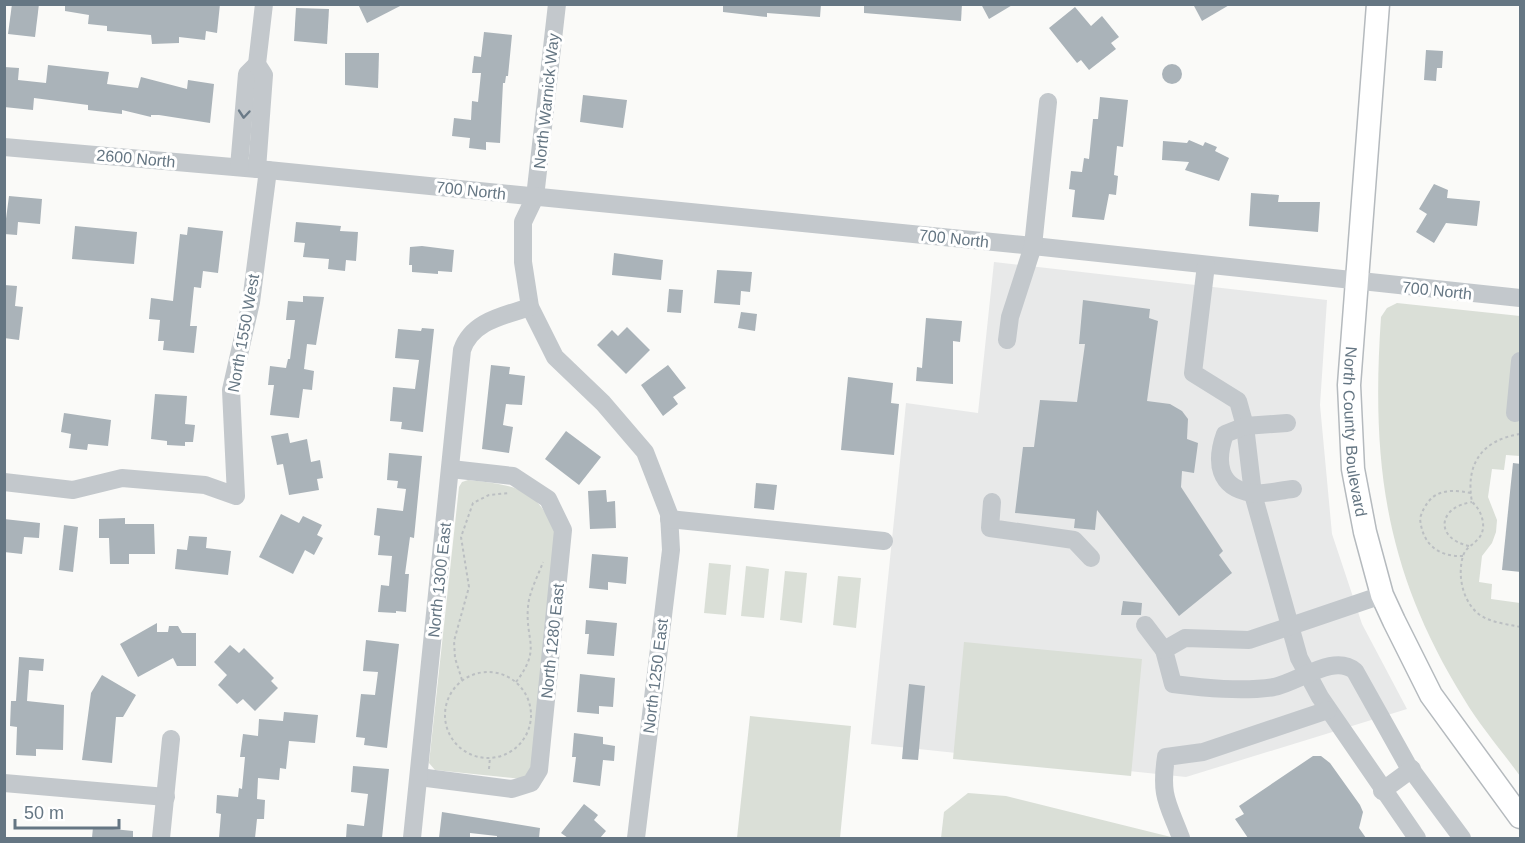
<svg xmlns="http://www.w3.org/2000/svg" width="1525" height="843" font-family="Arial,sans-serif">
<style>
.built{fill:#e8e9e9}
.green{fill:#dadfd7}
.building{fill:#aab3b9}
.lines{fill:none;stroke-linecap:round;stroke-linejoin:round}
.major-casing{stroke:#b5babe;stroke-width:25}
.path{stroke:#bbbfc2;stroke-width:2;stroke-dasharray:3 3;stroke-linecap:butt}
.minor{stroke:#c3c8cc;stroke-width:18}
.major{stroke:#fff;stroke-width:22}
.oneway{stroke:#6a7a87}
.labels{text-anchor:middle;stroke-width:6;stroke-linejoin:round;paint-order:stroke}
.street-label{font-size:16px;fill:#657683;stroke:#fff}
</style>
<rect width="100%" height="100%" fill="#fafaf8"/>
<polygon class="built" points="994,262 1327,300 1320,405 1332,534 1362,624 1407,709 1186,777 871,744 906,403 978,413"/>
<g class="green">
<path d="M1397 303 1520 316V456L1506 455 1504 470 1492 469 1488 497 1497 520 1496 532 1492 543 1482 556 1479 582 1492 584 1491 599 1520 603V776C1502 751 1480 726 1464 699 1385 571 1371 464 1381 317L1387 308Z"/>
<path d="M468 480C513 485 538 487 555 533L531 770 522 779 435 770 429 763 459 487 462 482Z"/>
<polygon points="709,563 731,565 726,615 704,613"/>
<polygon points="746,566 769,569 764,618 741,616"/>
<polygon points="785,571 807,573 802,623 780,620"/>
<polygon points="838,576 861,578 856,628 833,625"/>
<polygon points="964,642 1142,659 1131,776 953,759"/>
<polygon points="750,716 851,726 840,838 737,838"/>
<polygon points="968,793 1006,796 1175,838 941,838 944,812"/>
</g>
<g class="building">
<polygon points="12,4 39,4 35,37 8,34"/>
<polygon points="65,4 220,4 217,33 206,31 205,40 179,37 179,43 152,44 151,35 107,31 107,26 88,24 89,15 65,11"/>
<polygon points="358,4 404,4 367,23"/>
<polygon points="723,4 821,4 820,17 767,13 767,17 723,12"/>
<polygon points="864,4 962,4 961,21 864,13"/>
<polygon points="981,4 1014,4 989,19"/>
<polygon points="1193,4 1231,4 1202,21"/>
<polygon points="1075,7 1091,26 1102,16 1119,37 1111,43 1116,49 1089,70 1081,60 1077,63 1049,28"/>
<polygon points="296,8 329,9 327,44 294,41"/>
<polygon points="484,32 512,35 508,76 506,76 505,83 503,83 500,143 486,142 486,150 469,148 470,138 452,136 454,118 471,120 472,101 478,102 481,73 472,73 474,56 481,57"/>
<polygon points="1426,50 1443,51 1442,68 1437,68 1436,81 1424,80"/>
<polygon points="345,53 379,53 378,88 345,85"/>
<circle cx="1172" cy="74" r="10"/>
<polygon points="48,65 109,72 107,84 138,88 141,77 187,89 188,80 214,84 210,123 159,115 151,115 151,117 122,110 122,114 88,110 88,105 34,98 33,110 4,107 4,67 19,68 18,80 46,83"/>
<polygon points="583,95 627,100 623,128 580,122"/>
<polygon points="1100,97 1128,100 1123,147 1117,146 1114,175 1118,176 1116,195 1109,194 1104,220 1072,217 1075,190 1069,189 1071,171 1082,172 1084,158 1089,159 1093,119 1098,119"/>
<polygon points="1189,140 1203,146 1205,142 1217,147 1215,151 1229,158 1219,181 1185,170 1189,162 1162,160 1163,141 1187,143"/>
<polygon points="1434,184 1448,190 1447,198 1480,201 1477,226 1446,223 1434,243 1416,232 1427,214 1419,209"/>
<polygon points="1251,193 1279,195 1278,202 1320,202 1318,232 1249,226"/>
<polygon points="9,196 42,199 40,224 18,222 17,235 4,234"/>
<polygon points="296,222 341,226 340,231 358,232 356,261 346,260 345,271 328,269 329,259 303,257 305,243 294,242"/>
<polygon points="75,226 137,232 134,264 72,259"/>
<polygon points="188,227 223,231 218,273 203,271 201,288 194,287 190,326 197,326 194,353 163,350 164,341 158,341 160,320 149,319 151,298 173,301 180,234 187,235"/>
<polygon points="422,246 454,250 452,272 438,271 438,274 412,272 412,265 409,265 410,247"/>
<polygon points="614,253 663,260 661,280 612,275"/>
<polygon points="717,270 752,272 750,292 741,291 740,305 714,303"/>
<polygon points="4,285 17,286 15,306 23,307 19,340 4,338"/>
<polygon points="669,289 683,290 681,313 667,312"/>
<polygon points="303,296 324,297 316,345 307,344 304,369 314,371 312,390 303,389 299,418 270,415 274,385 268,385 270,366 286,368 288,359 290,359 295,320 286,320 288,301 303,302"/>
<polygon points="1083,300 1150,309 1149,318 1158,321 1147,401 1170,404 1182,411 1188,419 1187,439 1198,443 1194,473 1182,471 1181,487 1223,551 1219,555 1232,573 1179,616 1097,510 1095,530 1074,528 1075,519 1015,513 1023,447 1034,447 1040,400 1077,402 1085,344 1079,344"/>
<polygon points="741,312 757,314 755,331 738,328"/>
<polygon points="926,318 962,321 960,342 953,341 953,384 916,381 917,367 922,368"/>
<polygon points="627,327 650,350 626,374 597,345 612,330 618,336"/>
<polygon points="422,328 434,329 423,432 401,429 402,422 390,421 393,387 415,389 419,360 395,358 398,329 421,331"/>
<polygon points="491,365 510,367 509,374 525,376 522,405 506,404 503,425 513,427 509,453 482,449"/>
<polygon points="668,365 686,388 673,397 678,404 663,416 641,385"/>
<polygon points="848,377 893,383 891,403 899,404 894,455 841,450"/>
<polygon points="155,394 187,396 185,424 195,425 193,442 185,442 185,446 167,445 167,441 151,439"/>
<polygon points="64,413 111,420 108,446 88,444 87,450 69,448 71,434 61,432"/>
<polygon points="566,431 601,457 579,485 545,459"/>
<polygon points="288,433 290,443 307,439 311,462 320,460 323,478 317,479 319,490 289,495 283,464 277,465 271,436"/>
<polygon points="389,453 422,456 414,538 410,537 405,574 409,574 406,612 396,611 396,613 378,612 381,585 389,586 392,556 378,555 380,536 374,535 377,508 403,511 406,489 397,488 398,481 387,480"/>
<polygon points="1513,463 1521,464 1521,572 1502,570"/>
<polygon points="756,483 777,485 774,510 754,508"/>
<polygon points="606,490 607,502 615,501 616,528 590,529 588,491"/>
<polygon points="281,514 299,523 303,516 322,525 317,535 323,538 314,555 305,550 293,574 259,557"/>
<polygon points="125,518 125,524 154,524 155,554 129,554 129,564 110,564 109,538 99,538 99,519"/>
<polygon points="4,519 40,523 39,538 24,537 22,554 4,552"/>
<polygon points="64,525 78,527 73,572 59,570"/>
<polygon points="189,536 207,537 206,548 231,551 228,575 175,569 177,549 187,550"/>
<polygon points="592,554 628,557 626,584 608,582 608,590 589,588"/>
<polygon points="1123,601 1142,603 1141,615 1121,615"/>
<polygon points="586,620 617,623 614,656 587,654 589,634 585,634"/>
<polygon points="157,623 157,632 168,632 169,626 178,626 182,633 196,633 196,666 177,666 173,658 138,677 120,644"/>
<polygon points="366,640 399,644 387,748 364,745 365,738 356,737 361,694 375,695 378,672 363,671"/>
<polygon points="230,645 239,653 244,648 274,678 271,681 278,688 255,711 243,699 237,704 218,685 227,675 214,662"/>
<polygon points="19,657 44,659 43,671 29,670 27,701 64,705 63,750 36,749 36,756 16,755 17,727 10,726 11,701 16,701"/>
<polygon points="580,674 615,678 613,707 599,706 599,714 577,712"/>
<polygon points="102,675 136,695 123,717 116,717 112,763 82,760 91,693"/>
<polygon points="909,684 925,686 918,760 902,759"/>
<polygon points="284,712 318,715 315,743 289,741 286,769 280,768 279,780 258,778 257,799 265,800 264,819 257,819 255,838 219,838 221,814 216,813 217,795 238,797 239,788 242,789 245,757 240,757 243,734 258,736 259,719 283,721"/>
<polygon points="574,733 603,737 603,744 615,746 614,761 603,760 600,786 573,782 576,757 572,757"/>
<polygon points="1313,756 1321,756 1330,763 1360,805 1363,812 1359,828 1366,838 1248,838 1235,819 1244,814 1239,806"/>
<polygon points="353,766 389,769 382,838 346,838 347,824 364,826 368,794 351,792"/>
<polygon points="584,804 598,815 594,820 606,831 600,838 568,838 561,833"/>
<polygon points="442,812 540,828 539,838 497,838 497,836 470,833 470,838 439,838"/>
<polygon points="93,827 133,831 133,838 92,838"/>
</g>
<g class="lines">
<defs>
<g id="major">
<path id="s1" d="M1378 4 1349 385 1353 469 1365 532 1382 595 1394 621 1431 695 1520 817"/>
</g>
</defs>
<use href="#major" class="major-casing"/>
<g class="path">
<path d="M1520 434C1482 440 1465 464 1472 502 1482 510 1488 529 1478 539 1472 546 1466 547 1463 556 1457 576 1463 603 1480 615 1492 623 1507 624 1520 627"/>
<path d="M1469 546C1434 538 1438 507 1472 502"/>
<path d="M1463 556C1438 557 1422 544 1420 518 1429 491 1445 488 1471 493"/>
<circle cx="488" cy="715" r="43"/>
<polyline points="462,680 455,658 454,641 469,587 461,537 473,503 489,495 509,493"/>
<path d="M516 682C542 648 525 641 528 607 529 592 538 576 543 562"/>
<polyline points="489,769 490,757"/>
</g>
<g class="minor">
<polyline points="557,4 535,197 523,222 523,262 530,307 555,357 603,403 645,452 669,514 671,550 636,838"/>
<polyline points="4,147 268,170 1033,246 1520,298"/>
<polyline points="239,167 247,74 257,64"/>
<polyline points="257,169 264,75 257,64 264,4"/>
<polyline points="1206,265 1193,373 1238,401 1245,426 1253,494 1299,658 1320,697 1417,838"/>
<polyline points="1007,340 1010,317 1033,246 1048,102"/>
<polyline points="1515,413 1520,361"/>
<path d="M1287 423 1245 426 1225 434C1215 462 1218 488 1252 493 1264 495 1281 490 1293 489"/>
<polyline points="4,482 73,490 122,478 205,485 236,496 231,390 251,302 268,170"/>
<polyline points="992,502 990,528 1074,540 1091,558"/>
<polyline points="669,519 884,541"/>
<path d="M1382 595 1249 640 1185 638 1164 650 1173 684C1205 688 1242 692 1274 687 1299 682 1334 653 1355 671L1407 764 1462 838"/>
<polyline points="1145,625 1164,650"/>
<polyline points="419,777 512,789 531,783 539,770 563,530 548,499 513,476 451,469"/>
<polyline points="4,783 166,797"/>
<polyline points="1382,791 1412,769"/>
<polyline points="161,838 171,739"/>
<path d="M412 838 462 350C472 321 503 316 530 307"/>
<path d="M1181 838C1168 803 1160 797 1166 757L1203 752 1328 710"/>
</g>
<use href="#major" class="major"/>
</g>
<defs><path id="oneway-chevron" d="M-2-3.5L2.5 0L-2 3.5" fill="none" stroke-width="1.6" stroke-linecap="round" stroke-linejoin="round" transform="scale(1.5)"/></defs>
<use class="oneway" href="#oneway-chevron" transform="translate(244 114) rotate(95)"/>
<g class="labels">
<g class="street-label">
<text transform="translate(546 101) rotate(-84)" y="6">North Warnick Way</text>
<text transform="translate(136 158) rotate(5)" y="6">2600 North</text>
<text transform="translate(471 190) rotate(6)" y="6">700 North</text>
<text transform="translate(954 238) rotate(6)" y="6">700 North</text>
<text transform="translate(1437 290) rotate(6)" y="6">700 North</text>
<text transform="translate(243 333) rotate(-80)" y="6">North 1550 West</text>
<text dy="6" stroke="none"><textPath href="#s1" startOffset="429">North County Boulevard</textPath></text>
<text transform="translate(439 580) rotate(-84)" y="6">North 1300 East</text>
<text transform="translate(552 641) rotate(-84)" y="6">North 1280 East</text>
<text transform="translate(655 676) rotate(-83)" y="6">North 1250 East</text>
</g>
</g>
<rect width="1525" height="843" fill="none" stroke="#657683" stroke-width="12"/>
<path d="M15 819v9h104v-9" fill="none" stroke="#657683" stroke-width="3"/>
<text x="24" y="819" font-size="18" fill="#657683" stroke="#ffffff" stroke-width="4.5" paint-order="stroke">50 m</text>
</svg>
